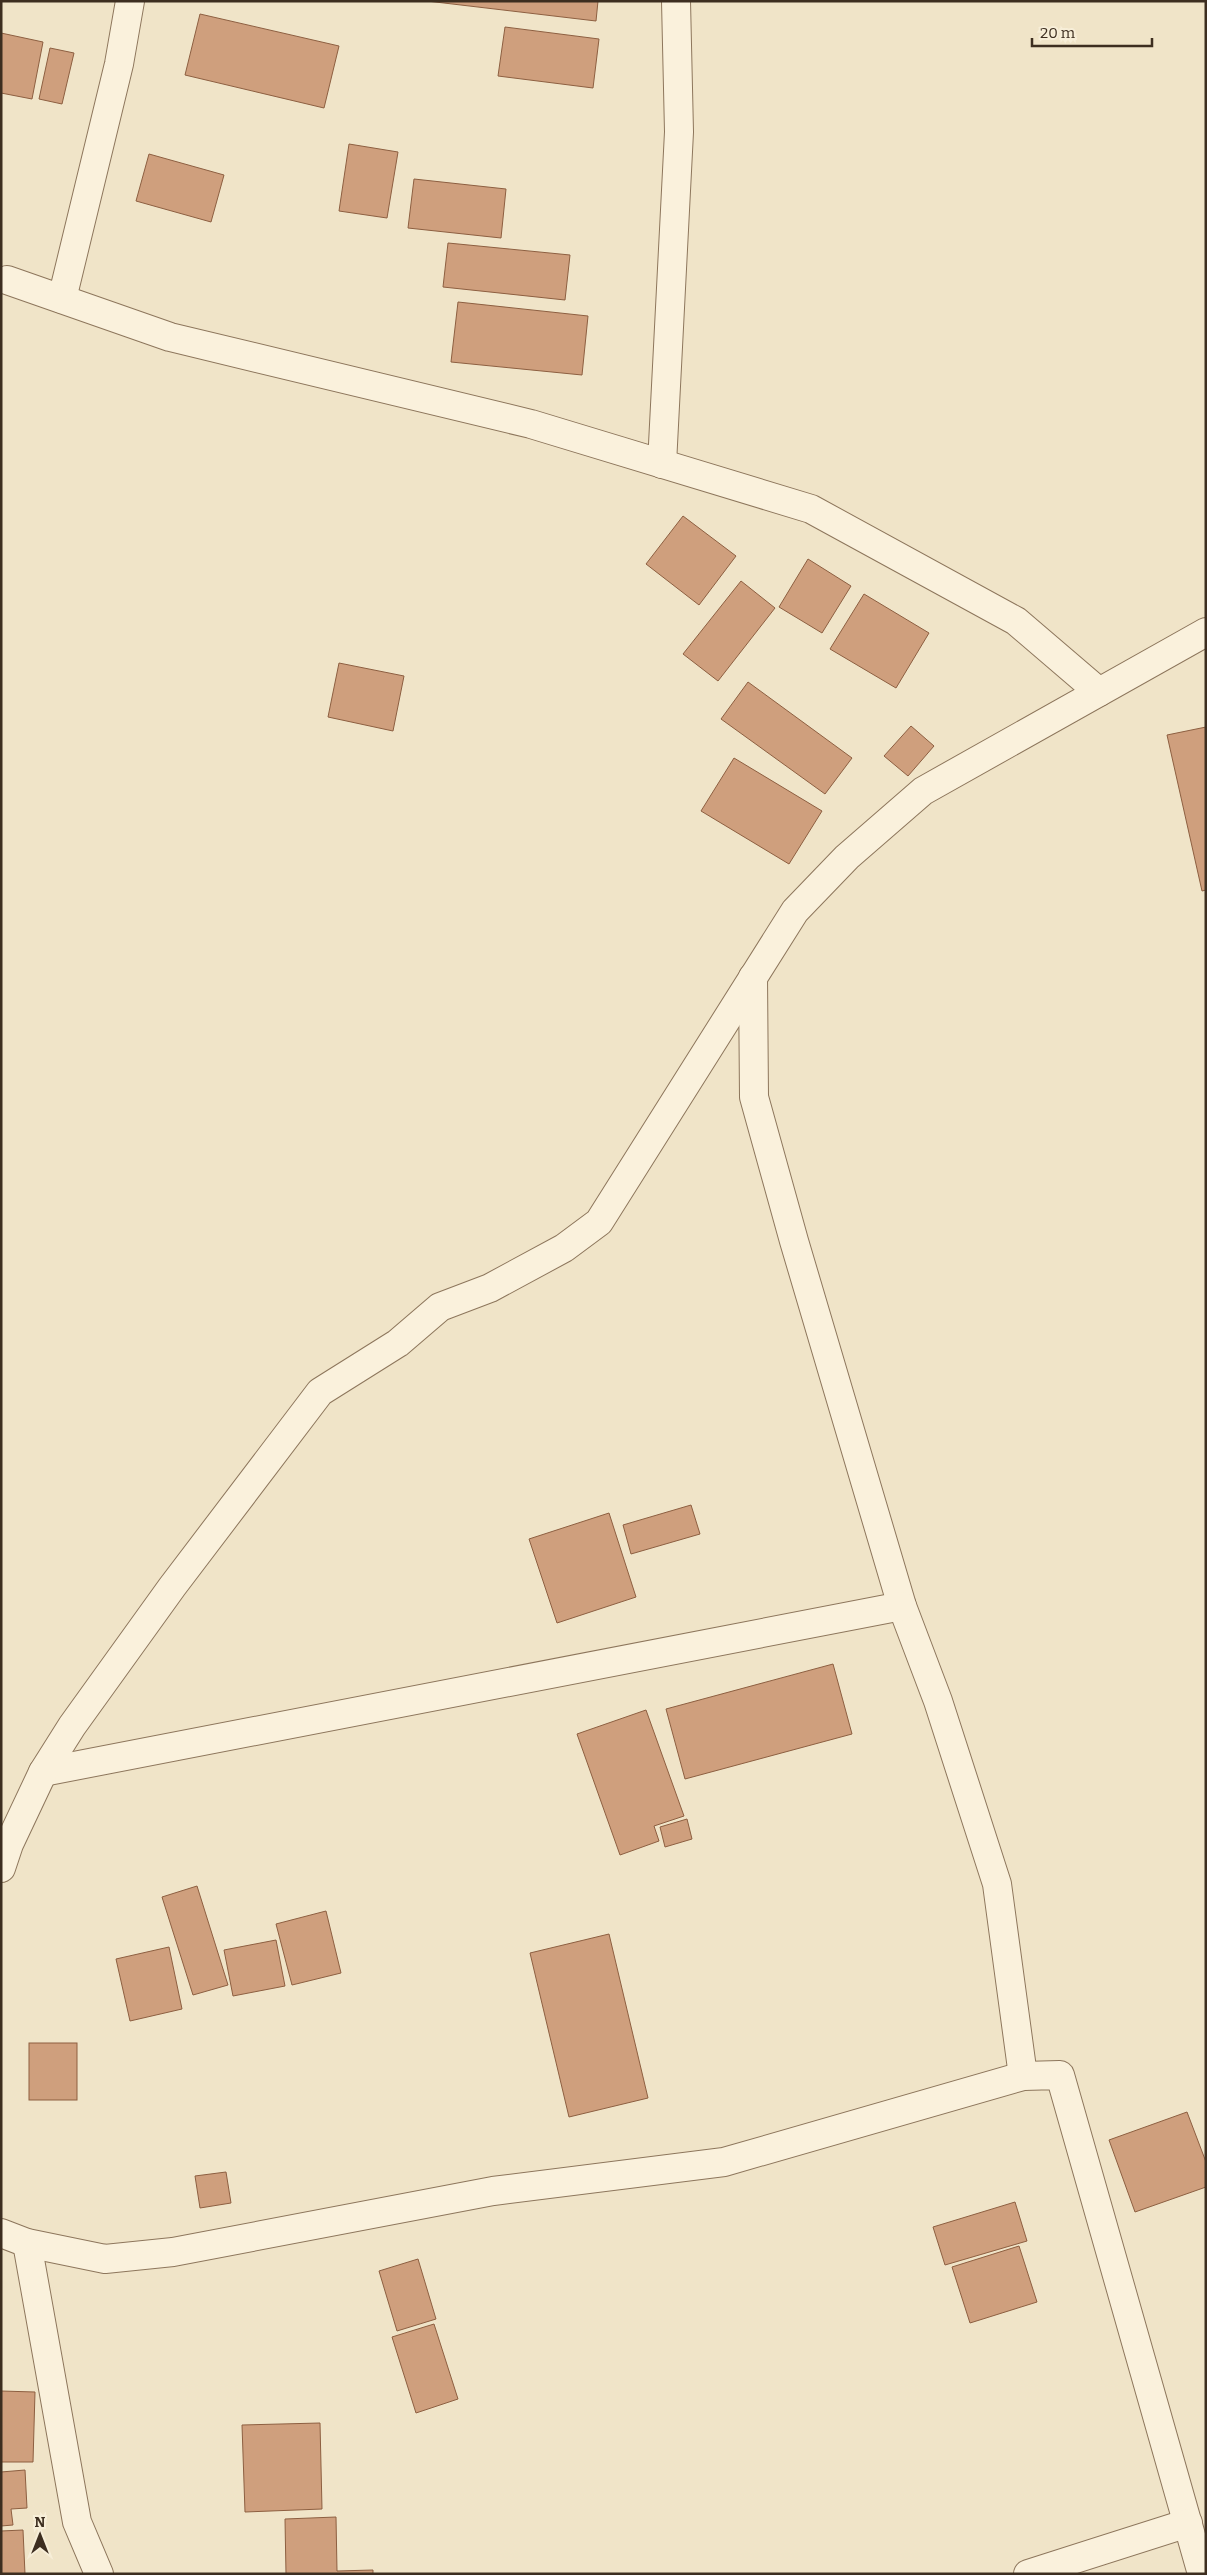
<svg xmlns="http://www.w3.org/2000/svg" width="1207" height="2575" font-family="Bitter,serif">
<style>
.building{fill:#cf9f7d;stroke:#8d5f41}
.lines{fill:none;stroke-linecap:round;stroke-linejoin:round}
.street-casing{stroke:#8d765c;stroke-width:30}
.street{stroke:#faf1dc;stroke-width:28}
</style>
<rect width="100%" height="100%" fill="#f0e4c8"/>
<g class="building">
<polygon points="427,1 598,1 596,21"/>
<polygon points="200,14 339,46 324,108 185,75"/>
<polygon points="505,27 599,39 593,88 498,76"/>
<polygon points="1,33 43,42 32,99 1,93"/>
<polygon points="50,48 74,53 62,104 39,99"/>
<polygon points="349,144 398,152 387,218 339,211"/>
<polygon points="149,154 224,175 211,222 136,201"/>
<polygon points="414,179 506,189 501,238 408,228"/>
<polygon points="448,243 570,255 565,300 443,287"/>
<polygon points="458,302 588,316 582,375 451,362"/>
<polygon points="683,516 736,556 699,605 646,564"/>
<polygon points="808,559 851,586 822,633 779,607"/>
<polygon points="741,581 775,608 718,681 683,654"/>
<polygon points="864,594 929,633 896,688 830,649"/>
<polygon points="339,663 404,676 393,731 328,717"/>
<polygon points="748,682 852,758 825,794 721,719"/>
<polygon points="911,726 934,746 908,776 884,756"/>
<polygon points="1206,727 1206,890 1202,891 1167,735"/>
<polygon points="734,758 822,811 789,864 701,811"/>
<polygon points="691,1505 700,1534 631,1554 623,1525"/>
<polygon points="609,1513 636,1597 557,1623 529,1539"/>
<polygon points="833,1664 852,1734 685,1779 666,1709"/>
<polygon points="646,1710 684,1816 654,1826 659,1841 620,1855 577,1734"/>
<polygon points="687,1819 692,1839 665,1847 660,1827"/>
<polygon points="197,1886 228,1985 193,1995 162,1897"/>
<polygon points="326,1911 341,1973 292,1985 276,1924"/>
<polygon points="609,1934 648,2098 569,2117 530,1953"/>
<polygon points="276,1940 285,1986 233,1996 224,1950"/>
<polygon points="169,1947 182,2009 130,2021 116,1959"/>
<rect x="29" y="2043" width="48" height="57"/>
<polygon points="1187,2112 1206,2162 1206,2187 1135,2212 1109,2140"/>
<polygon points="226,2172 231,2203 200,2208 195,2176"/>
<polygon points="1015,2202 1027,2241 945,2265 933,2227"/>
<polygon points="1019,2246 1037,2302 970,2323 952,2267"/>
<polygon points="418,2259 436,2319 397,2331 379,2271"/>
<polygon points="434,2324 458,2399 416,2413 392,2337"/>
<polygon points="1,2391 35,2392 33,2462 1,2462"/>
<polygon points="320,2423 322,2509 245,2512 242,2425"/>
<polygon points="25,2470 27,2508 11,2509 13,2525 1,2526 1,2472"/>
<polygon points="336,2517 337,2571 373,2570 373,2574 286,2574 285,2519"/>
<polygon points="23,2530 25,2574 1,2574 1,2531"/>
</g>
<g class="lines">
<defs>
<g id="street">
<polyline points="7,280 170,337 531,424 811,509 1016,621 1099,692"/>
<polyline points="62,299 119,64 130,1"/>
<polyline points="662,464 679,132 676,1"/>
<polyline points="753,977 754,1097 794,1241 902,1606 938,1701 997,1884 1023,2076"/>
<polyline points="43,1772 902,1606"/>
<polyline points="1,1868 9,1844 43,1772 72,1726 172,1587 320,1392 398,1343 440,1307 490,1288 564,1248 599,1222 795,911 847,857 923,791 1206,632"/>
<polyline points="1,2233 27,2243 105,2259 173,2252 493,2191 724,2162 1023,2076 1060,2075 1202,2574"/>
<polyline points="27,2243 77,2522 99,2574"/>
<polyline points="1028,2574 1188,2523"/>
</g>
</defs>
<use href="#street" class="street-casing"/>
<use href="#street" class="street"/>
</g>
<rect width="1207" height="2575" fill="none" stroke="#3d2e20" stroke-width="5"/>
<g transform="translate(40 2535)" stroke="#f7eed8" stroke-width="4" paint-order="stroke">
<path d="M0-4L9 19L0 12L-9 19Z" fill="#3d2e20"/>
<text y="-8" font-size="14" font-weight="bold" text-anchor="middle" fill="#3d2e20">N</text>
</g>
<path d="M1032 38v8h120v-8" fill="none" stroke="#3d2e20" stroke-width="2.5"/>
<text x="1040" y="38" font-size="15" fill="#3d2e20" stroke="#f7eed8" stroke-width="4" paint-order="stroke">20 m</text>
</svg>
